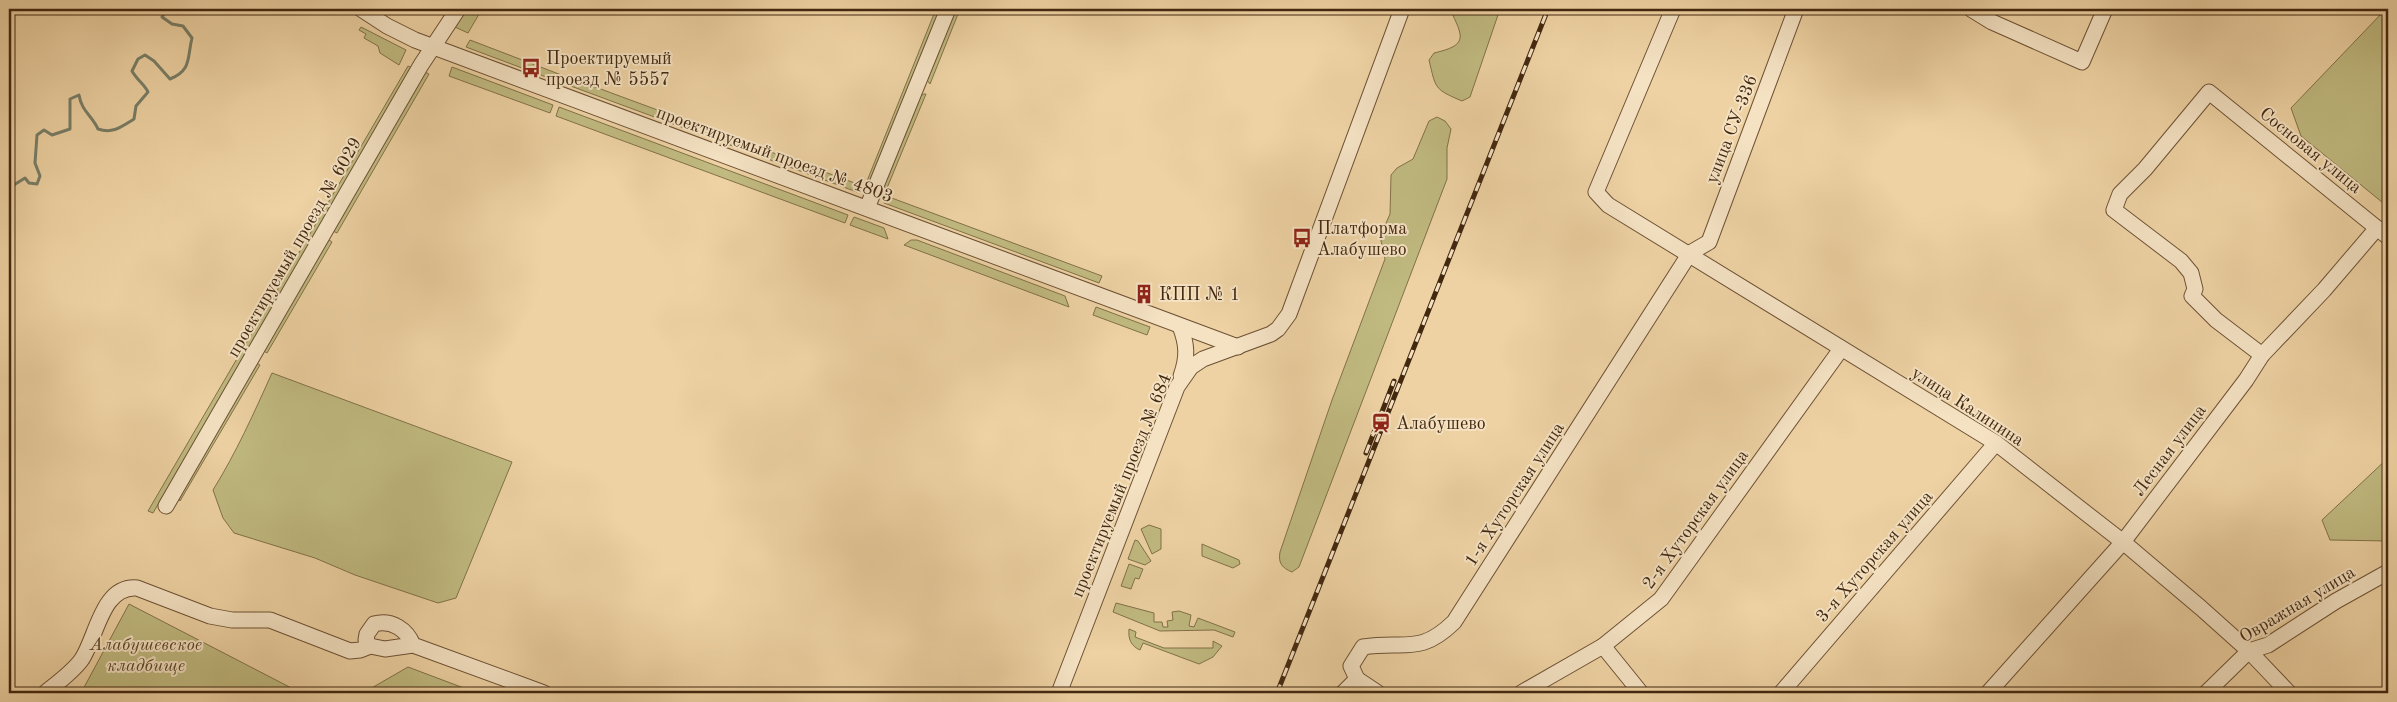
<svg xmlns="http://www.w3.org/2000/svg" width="2397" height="702" font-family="'Old Standard TT',serif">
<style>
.green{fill:#c0ba80;stroke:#827148}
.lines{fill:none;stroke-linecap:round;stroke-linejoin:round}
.stream{stroke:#777e68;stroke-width:3}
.minor-casing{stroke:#6e5235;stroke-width:17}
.minor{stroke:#f4e2c3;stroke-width:15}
.rail-casing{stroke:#432810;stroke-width:5}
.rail{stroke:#f4e2c3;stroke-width:3;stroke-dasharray:9;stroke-linecap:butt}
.labels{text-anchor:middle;stroke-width:4;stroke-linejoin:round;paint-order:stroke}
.poi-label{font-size:18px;fill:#432810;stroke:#f4e2c3;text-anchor:start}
.street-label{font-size:18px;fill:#432810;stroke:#f4e2c3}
.park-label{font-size:18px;font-style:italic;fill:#5c4526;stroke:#f4e2c3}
</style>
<rect width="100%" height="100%" fill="#eed2a3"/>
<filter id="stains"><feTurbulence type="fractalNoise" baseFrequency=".004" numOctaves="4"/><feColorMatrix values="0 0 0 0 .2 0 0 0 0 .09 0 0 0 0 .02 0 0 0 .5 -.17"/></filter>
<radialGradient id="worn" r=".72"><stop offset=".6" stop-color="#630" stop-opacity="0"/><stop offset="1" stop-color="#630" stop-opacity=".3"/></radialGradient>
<g class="green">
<polygon points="465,9 482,9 468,33 455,27"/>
<polygon points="936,9 941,9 871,182 867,181"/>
<polygon points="955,9 960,9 930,84 927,80"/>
<path d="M1450 9H1500L1470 97 1462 101C1434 89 1436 89 1429 60L1434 53C1469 45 1463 37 1450 9Z"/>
<polygon points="2382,13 2388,16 2388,207 2301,136 2291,108"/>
<polygon points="361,27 406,50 399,65 380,53 378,46 364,38 366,34 359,30"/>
<polygon points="470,40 564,76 562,83 466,47"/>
<polygon points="408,66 412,68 153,513 148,511"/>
<polygon points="452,67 553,105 550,113 449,76"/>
<polygon points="425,72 429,74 337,233 333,231"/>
<polygon points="571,78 860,185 857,192 568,85"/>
<polygon points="924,94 926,94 887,188 883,187 919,97"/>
<polygon points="559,107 848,215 845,223 556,116"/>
<path d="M1437 117 1445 121 1451 129 1447 148V179L1299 567 1292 572C1282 568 1278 563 1280 552L1332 400 1385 259 1381 241 1382 232 1390 214 1391 175 1397 168 1413 159 1429 121Z"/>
<polygon points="881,194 1102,276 1099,283 884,203"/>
<polygon points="854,217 884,228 888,239 850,225"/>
<polygon points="328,239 332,242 267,353 262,350"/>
<polygon points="911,240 917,240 1065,296 1069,307 904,245"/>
<polygon points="1096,307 1150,327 1147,335 1093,315"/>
<polygon points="255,362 260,365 180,501 178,496"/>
<path d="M272 373 512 462 456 598 438 603 355 575 315 558 234 533 223 518 213 490C236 453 254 413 272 373Z"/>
<polygon points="2388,458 2388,541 2330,540 2322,520"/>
<polygon points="1149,525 1161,529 1161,549 1152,554 1141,529"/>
<polygon points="1135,540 1138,541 1151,561 1145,565 1128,559"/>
<polygon points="1202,544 1239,560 1240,564 1233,568 1202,556"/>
<polygon points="1129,564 1143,569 1139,579 1135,578 1131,589 1121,586"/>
<polygon points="1116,603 1154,613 1154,622 1162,622 1163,627 1168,627 1167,621 1173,620 1172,612 1179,611 1191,615 1189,626 1194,627 1198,618 1235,632 1233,637 1214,630 1160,631 1113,612"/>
<polygon points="129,604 301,693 81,693"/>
<path d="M1129 629 1136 632 1135 637 1164 648H1213V641L1222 646 1213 657 1199 664 1143 643 1140 650C1131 646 1128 639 1129 629Z"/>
<polygon points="408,667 477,693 363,693"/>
</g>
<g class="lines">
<path class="stream" d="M9 188 25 178 29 183 37 184 40 176 35 163 37 135 44 130 52 135 70 129V99L79 95C82 112 91 114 98 129 113 134 121 127 134 119L136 106 148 92C144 84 137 80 132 71L138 59 145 55 154 61 170 79C192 70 187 58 192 38L183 26 172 24 162 17 167 9"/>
<defs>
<g id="minor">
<polyline points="361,9 387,26 415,40 1238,347"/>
<polyline points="1673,9 1596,192 1608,205 1996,443 2123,542 2201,608 2249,651 2289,693"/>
<polyline points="1971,9 1992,22 2082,62 2105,9"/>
<polyline points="867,208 948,9"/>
<path d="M1180 326C1187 344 1188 357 1181 376"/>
<polyline points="2262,355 2216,320 2192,296 2195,289 2191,273 2181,261 2114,210 2120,194 2145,169 2209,92 2388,237"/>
<polyline points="166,506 421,65 458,9"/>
<path d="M413 645C407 630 392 619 374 624L367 634 366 640 370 646 385 649 413 645 544 693"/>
<polyline points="1603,646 1641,693"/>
<path d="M45 693C57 683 73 672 82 659 97 636 102 585 137 588L210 616 232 620H270L350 651 360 650 370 646"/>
<polyline points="1059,693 1177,387 1191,367 1203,359 1271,334 1278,329 1289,314 1402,9"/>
<polyline points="1343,693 1357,679"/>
<path d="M1378 693 1357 679 1351 666 1363 647C1405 640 1419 656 1454 622L1690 253 1709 242 1796 9"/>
<polyline points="1521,693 1603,646 1661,599 1841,349"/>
<polyline points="1781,693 1996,443"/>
<polyline points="1988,693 2123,542 2246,380 2262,355 2324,290 2377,228"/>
<polyline points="2206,693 2249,651 2268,645 2336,601 2388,572"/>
</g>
</defs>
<use href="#minor" class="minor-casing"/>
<use href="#minor" class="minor"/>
<defs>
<g id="rail">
<polyline points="1366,453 1394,381"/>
<polyline points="1277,693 1548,9"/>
</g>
</defs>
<use href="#rail" class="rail-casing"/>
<use href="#rail" class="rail"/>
</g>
<defs>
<symbol id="bus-bare" viewBox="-9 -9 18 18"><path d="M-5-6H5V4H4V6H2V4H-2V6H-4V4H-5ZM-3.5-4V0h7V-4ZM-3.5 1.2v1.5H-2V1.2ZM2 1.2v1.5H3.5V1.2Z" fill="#8f2418" stroke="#f4e2c3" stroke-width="2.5" paint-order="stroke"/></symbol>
<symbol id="building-bare" viewBox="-9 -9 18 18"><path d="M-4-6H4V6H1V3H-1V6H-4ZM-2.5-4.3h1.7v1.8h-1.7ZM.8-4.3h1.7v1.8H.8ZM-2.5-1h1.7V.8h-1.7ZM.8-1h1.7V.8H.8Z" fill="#8f2418" stroke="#f4e2c3" stroke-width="2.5" paint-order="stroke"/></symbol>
<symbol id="station-bare" viewBox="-9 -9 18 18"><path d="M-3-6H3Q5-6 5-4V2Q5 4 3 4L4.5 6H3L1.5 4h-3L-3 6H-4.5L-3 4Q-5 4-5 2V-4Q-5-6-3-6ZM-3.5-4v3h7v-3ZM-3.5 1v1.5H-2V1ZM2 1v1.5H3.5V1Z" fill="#8f2418" stroke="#f4e2c3" stroke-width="2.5" paint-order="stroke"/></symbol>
</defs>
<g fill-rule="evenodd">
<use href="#bus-bare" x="517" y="54" width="28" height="28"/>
<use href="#bus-bare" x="1288" y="224" width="28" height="28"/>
<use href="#building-bare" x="1130" y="280" width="28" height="28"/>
<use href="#station-bare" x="1367" y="409" width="28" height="28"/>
</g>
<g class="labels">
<g class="poi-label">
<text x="546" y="64">Проектируемый<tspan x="546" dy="21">проезд № 5557</tspan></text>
<text x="1317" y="234">Платформа<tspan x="1317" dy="21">Алабушево</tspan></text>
<text x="1159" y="300">КПП № 1</text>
<text x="1396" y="429">Алабушево</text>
</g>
<g class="street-label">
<text transform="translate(1731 129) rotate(-69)" y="6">улица СУ-336</text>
<text transform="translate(2311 150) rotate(39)" y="6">Сосновая улица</text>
<text transform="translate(775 154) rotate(20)" y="6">проектируемый проезд № 4803</text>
<text transform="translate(294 247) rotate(-60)" y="6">проектируемый проезд № 6029</text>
<text transform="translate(1968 406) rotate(33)" y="6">улица Калинина</text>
<text transform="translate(2169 450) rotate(-53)" y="6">Лесная улица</text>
<text transform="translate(1121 485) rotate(-68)" y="6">проектируемый проезд № 684</text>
<text transform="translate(1514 494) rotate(-57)" y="6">1-я Хуторская улица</text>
<text transform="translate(1695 519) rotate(-54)" y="6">2-я Хуторская улица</text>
<text transform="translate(1874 556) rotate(-49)" y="6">3-я Хуторская улица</text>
<text transform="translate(2297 604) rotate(-31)" y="6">Овражная улица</text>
</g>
<g class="park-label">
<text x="146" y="650">Алабушевское<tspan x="146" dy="21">кладбище</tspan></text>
</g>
</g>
<rect width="2397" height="702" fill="none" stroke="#eed2a3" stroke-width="30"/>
<rect x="10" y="10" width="2377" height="682" fill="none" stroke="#432810" stroke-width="2.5"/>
<rect x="15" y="15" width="2367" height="672" fill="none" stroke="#432810"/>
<rect width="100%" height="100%" filter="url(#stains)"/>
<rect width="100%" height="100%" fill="url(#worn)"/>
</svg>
